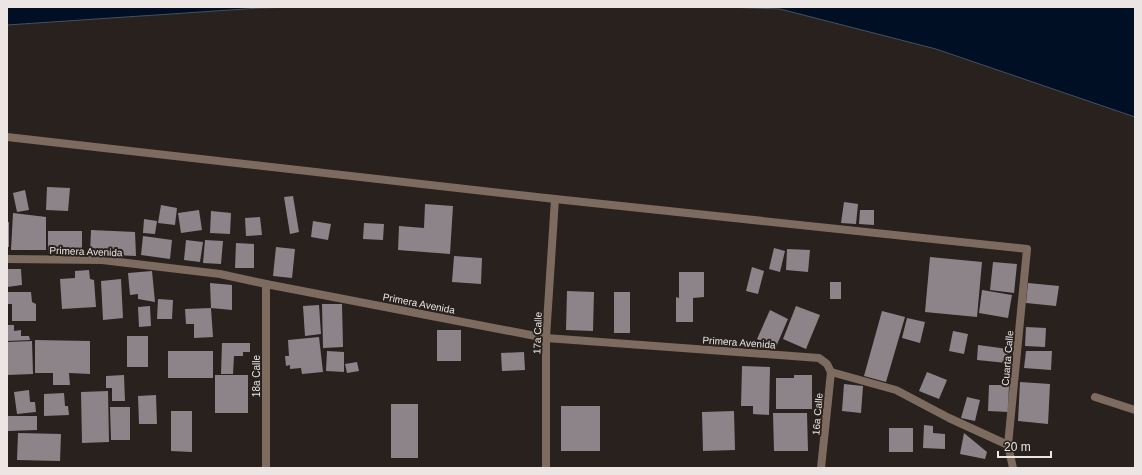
<svg xmlns="http://www.w3.org/2000/svg" width="1142" height="475" font-family="Arial,sans-serif">
<style>
.water{fill:#000f24;stroke:#46505e}
.building{fill:#8d848a}
.lines{fill:none;stroke-linecap:round;stroke-linejoin:round}
.street{stroke:#7c6b5e;stroke-width:8}
.labels{text-anchor:middle;stroke-width:4;stroke-linejoin:round;paint-order:stroke}
.street-label{font-size:10px;fill:#ebe6e4;stroke:#28211e}
</style>
<rect width="100%" height="100%" fill="#28211e"/>
<g class="water">
<polygon points="7,7 303,7 260,8 7,25"/>
<polygon points="725,7 1135,7 1135,117 936,49 780,9"/>
</g>
<g class="building">
<polygon points="47,187 70,188 68,211 46,210"/>
<polygon points="25,190 29,210 17,212 13,193"/>
<polygon points="293,196 299,232 290,234 284,197"/>
<polygon points="844,202 858,204 856,224 841,223"/>
<polygon points="425,204 453,206 450,254 398,250 399,226 424,228"/>
<polygon points="161,205 177,208 175,225 158,223"/>
<polygon points="199,210 202,230 181,233 178,213"/>
<polygon points="860,210 874,210 874,225 859,224"/>
<polygon points="211,211 231,213 230,234 210,233"/>
<polygon points="13,213 46,217 46,250 11,250"/>
<polygon points="260,217 262,235 246,236 245,218"/>
<polygon points="144,219 157,221 155,234 143,233"/>
<polygon points="313,221 331,224 328,240 311,237"/>
<rect x="7" y="222" width="2" height="25"/>
<polygon points="364,223 384,224 383,240 363,239"/>
<polygon points="91,230 135,232 136,256 90,254"/>
<polygon points="48,231 82,231 82,252 48,253"/>
<polygon points="143,236 172,240 170,259 141,255"/>
<polygon points="186,240 203,242 200,262 184,260"/>
<polygon points="205,240 223,241 221,264 203,263"/>
<polygon points="236,243 254,244 254,268 235,268"/>
<polygon points="276,247 295,249 292,278 273,276"/>
<polygon points="774,248 785,251 780,272 769,269"/>
<polygon points="787,249 810,250 808,272 786,270"/>
<polygon points="454,256 482,258 481,284 452,282"/>
<polygon points="930,257 982,262 977,317 925,312"/>
<polygon points="993,262 1017,264 1014,293 990,290"/>
<polygon points="752,267 764,271 758,294 746,291"/>
<polygon points="7,269 21,269 22,285 7,287"/>
<polygon points="89,270 90,279 94,280 96,307 62,309 60,279 75,278 75,271"/>
<polygon points="152,271 155,302 138,299 138,294 130,295 128,273"/>
<polygon points="679,272 704,272 704,297 693,298 693,322 676,322 676,297 679,298"/>
<polygon points="121,279 123,318 103,320 101,281"/>
<rect x="830" y="282" width="11" height="17"/>
<polygon points="210,283 232,285 232,310 211,308"/>
<polygon points="1028,283 1059,286 1056,306 1026,303"/>
<polygon points="982,290 1012,295 1008,318 979,313"/>
<polygon points="567,291 594,292 593,331 566,330"/>
<polygon points="7,292 31,292 32,302 36,304 36,321 12,321 12,304 7,304"/>
<rect x="614" y="292" width="16" height="41"/>
<polygon points="158,299 173,300 172,319 157,319"/>
<polygon points="322,304 342,304 343,347 323,348"/>
<polygon points="319,305 321,334 305,336 303,306"/>
<polygon points="150,306 151,326 139,327 138,307"/>
<polygon points="796,306 820,315 806,349 783,339"/>
<polygon points="211,308 213,337 194,338 194,324 186,324 185,309"/>
<polygon points="770,310 788,319 776,347 757,339"/>
<polygon points="882,311 905,317 886,382 864,376"/>
<polygon points="907,318 925,322 920,343 902,338"/>
<polygon points="7,325 14,325 14,331 21,330 21,336 29,336 30,340 7,341"/>
<polygon points="1026,327 1046,328 1045,347 1025,346"/>
<rect x="437" y="330" width="24" height="31"/>
<polygon points="953,331 968,334 964,354 949,351"/>
<rect x="127" y="336" width="21" height="31"/>
<polygon points="319,337 323,372 302,374 301,368 290,369 290,365 286,366 285,356 289,356 288,340"/>
<polygon points="35,340 90,341 90,374 69,373 70,385 53,385 53,373 35,373"/>
<polygon points="32,341 33,374 7,375 7,342"/>
<polygon points="222,343 250,343 250,352 243,352 243,356 234,356 233,374 221,374"/>
<polygon points="978,345 1008,349 1007,363 977,360"/>
<rect x="168" y="351" width="45" height="27"/>
<polygon points="327,351 344,352 344,372 326,371"/>
<polygon points="1026,351 1052,351 1051,370 1024,368"/>
<polygon points="524,352 525,370 502,371 501,353"/>
<polygon points="357,362 359,371 347,373 345,364"/>
<polygon points="742,366 770,367 769,415 753,414 753,406 741,406"/>
<polygon points="927,372 947,380 939,399 919,391"/>
<polygon points="124,375 125,401 112,401 112,388 106,388 106,376"/>
<rect x="215" y="375" width="33" height="38"/>
<polygon points="794,375 812,375 812,409 776,409 776,378 794,378"/>
<polygon points="1020,382 1050,384 1048,424 1018,421"/>
<polygon points="844,384 863,386 861,413 842,411"/>
<polygon points="989,385 1009,385 1008,412 988,411"/>
<polygon points="29,390 30,402 35,402 36,412 17,414 14,392"/>
<polygon points="108,391 109,442 82,443 81,392"/>
<polygon points="64,393 65,406 68,406 69,415 44,416 44,394"/>
<polygon points="156,395 157,424 139,424 138,396"/>
<polygon points="967,397 980,400 975,421 961,418"/>
<rect x="391" y="404" width="27" height="54"/>
<rect x="561" y="406" width="39" height="45"/>
<polygon points="110,407 130,407 130,440 111,440"/>
<polygon points="171,411 192,411 192,452 171,451"/>
<polygon points="734,411 735,450 703,451 702,412"/>
<polygon points="773,413 807,413 808,451 774,451"/>
<polygon points="8,416 37,416 37,430 8,431"/>
<polygon points="924,425 933,426 933,433 945,434 945,449 923,448"/>
<rect x="889" y="428" width="24" height="24"/>
<polygon points="18,433 61,434 60,461 17,460"/>
<polygon points="964,433 987,452 985,459 960,454"/>
</g>
<g class="lines">
<g class="street">
<polyline points="7,137 555,199 1027,249 1008,445 1013,468"/>
<polyline points="7,259 102,260 220,274 266,284 546,338 819,358 827,364 831,372 821,468"/>
<polyline points="266,284 266,468"/>
<polyline points="831,372 896,390 949,418 1008,445"/>
<polyline points="1095,397 1135,410"/>
<polyline points="546,468 546,338 555,199"/>
</g>
</g>
<g class="labels">
<g class="street-label">
<text transform="translate(86 251) rotate(2)" y="4">Primera Avenida</text>
<text transform="translate(419 303) rotate(11)" y="4">Primera Avenida</text>
<text transform="translate(537 333) rotate(-88)" y="4">17a Calle</text>
<text transform="translate(739 342) rotate(4)" y="4">Primera Avenida</text>
<text transform="translate(1007 358) rotate(-85)" y="4">Cuarta Calle</text>
<text transform="translate(256 376) rotate(-90)" y="4">18a Calle</text>
<text transform="translate(817 414) rotate(-85)" y="4">16a Calle</text>
</g>
</g>
<rect width="1142" height="475" fill="none" stroke="#ebe6e4" stroke-width="16"/>
<path d="M998 451v6h53v-6" fill="none" stroke="#ebe6e4" stroke-width="2"/>
<text x="1004" y="451" font-size="12" fill="#ebe6e4" stroke="#28211e" stroke-width="3" paint-order="stroke">20 m</text>
</svg>
